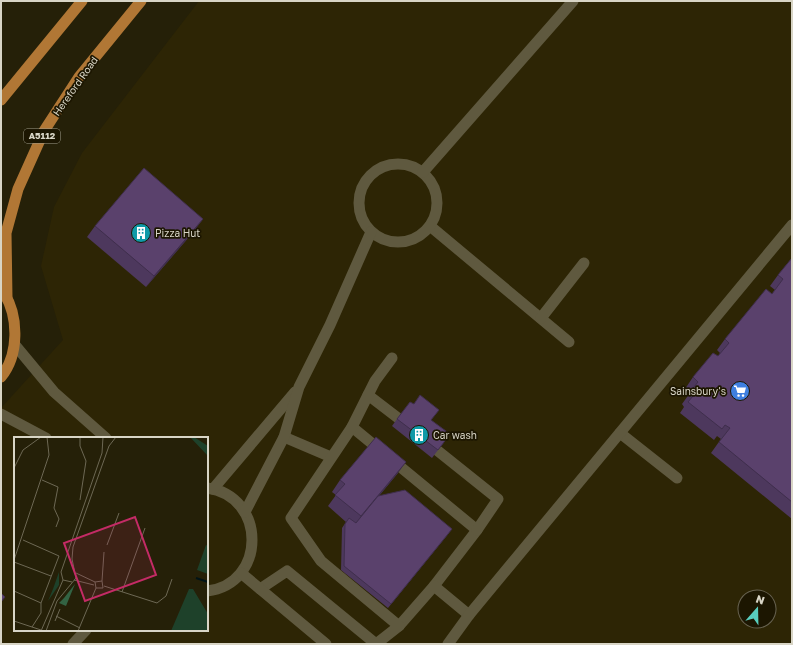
<svg xmlns="http://www.w3.org/2000/svg" width="793" height="645" font-family="'Golos Text',sans-serif">
<style>
.built{fill:#2d2505;fill-rule:evenodd}
.lines{fill:none;stroke-linecap:round;stroke-linejoin:round}
.service{stroke:#5f593f;stroke-width:11}
.minor{stroke:#5f593f;stroke-width:11}
.primary{stroke:#b17735;stroke-width:11}
.wall{fill:#4d385d}
.shaded-wall{fill:#3f2e4c}
.building{fill:#5a416c;stroke:#3f2e4c}
.labels{text-anchor:middle;stroke-width:3.5;stroke-linejoin:round;paint-order:stroke}
.shield{fill:#1c1601;stroke:#a09c8b;stroke-width:1}
.shield-label{font-size:9px;font-weight:bold;fill:#d8d5c6}
.street-label{font-size:10px;fill:#d8d5c6;stroke:#1c1601}
.poi-label{font-size:10px;fill:#d8d5c6;stroke:#1c1601;text-anchor:start}
.inset-river{fill:none;stroke:#001317;stroke-width:2}
.inset-road{fill:none;stroke:#6d6854;stroke-width:1}
.view{fill:#c42b66;fill-opacity:0.15;stroke:#c42b66;stroke-width:2}
.inset-edge{fill:none;stroke:#d8d5c6;stroke-width:2}
</style>
<rect width="100%" height="100%" fill="#252008"/>
<path class="built" d="M199 1H792V644H1V408L63 340 41 266 54 207 82 153ZM15 438H207V630H15ZM745 597H769V621H745Z"/>
<g class="lines">
<g class="service">
<polyline points="430,226 569,342"/>
<polyline points="541,318 584,263"/>
<polyline points="368,395 398,418"/>
<polyline points="352,427 477,530 434,586 399,626"/>
<polyline points="620,433 677,478"/>
<polyline points="284,437 331,457"/>
<polyline points="438,451 498,499 477,530"/>
<polyline points="434,586 469,615"/>
<polyline points="260,589 287,571 376,644"/>
<polyline points="376,644 399,626 321,561 291,518 352,427 375,381 392,358"/>
</g>
<g class="minor">
<circle cx="398" cy="203" r="39"/>
<polyline points="423,172 573,1"/>
<polyline points="15,345 54,392 106,438"/>
<polyline points="1,414 46,438"/>
<path d="M207 488C267 496 267 584 207 591"/>
<polyline points="213,489 295,392"/>
<polyline points="245,512 284,437 299,387 330,325 371,232"/>
<polyline points="241,573 326,644"/>
<polyline points="73,644 86,630"/>
<polyline points="448,644 469,615 792,225"/>
</g>
<g class="primary">
<polyline points="1,100 82,1"/>
<polyline points="7,298 6,233 18,189 44,131 79,77 141,1"/>
<path d="M1 377C19 355 19 317 4 293"/>
</g>
</g>
<g class="wall">
<polygon points="95,226 195,230 146,287 87,237"/>
<polygon points="792,258 792,519 711,453 721,439 717,436 714,440 680,413 684,407 682,404 690,393 685,389 693,377 718,356 720,353 717,350 725,339 772,294 775,290 770,286 778,275"/>
<polygon points="397,419 431,421 444,442 432,458 392,426"/>
<polygon points="398,473 379,496 449,533 388,608 341,570 342,528 346,522 328,506 336,495 332,492 340,480"/>
</g>
<g class="shaded-wall">
<polygon points="203,219 195,230 146,287 154,276"/>
<polygon points="406,462 398,473 353,527 361,516"/>
</g>
<g class="building">
<polygon points="144,168 203,219 154,276 95,226"/>
<polygon points="792,258 792,502 719,442 730,428 725,425 722,429 688,402 693,396 689,393 698,382 693,377 713,353 718,356 729,343 725,339 766,289 772,294 783,279 778,275"/>
<polygon points="420,395 439,410 431,420 450,434 438,450 397,419 410,402 414,404"/>
<polygon points="376,437 406,462 361,516 335,495 345,484 340,480"/>
<polygon points="405,490 452,529 391,604 344,566 345,524 349,518 356,523 378,496"/>
<polygon points="1,593 5,597 1,602"/>
</g>
<defs>
<symbol id="building-disc" viewBox="-11 -11 22 22"><circle r="9.5" fill="#0f9aa8" stroke="#1c1601"/><path d="M-4-6H4V6H1V3H-1V6H-4ZM-2.5-4.3h1.7v1.8h-1.7ZM.8-4.3h1.7v1.8H.8ZM-2.5-1h1.7V.8h-1.7ZM.8-1h1.7V.8H.8Z" fill="#fff"/></symbol>
<symbol id="supermarket-disc" viewBox="-11 -11 22 22"><circle r="9.5" fill="#3f7fe0" stroke="#1c1601"/><path d="M-6-5.5h2.5l.6 2H6L4.5 2H-2.5L-4.4-4H-6ZM-1.5 3.2a1.3 1.3 0 1 0 .1 0ZM3 3.2a1.3 1.3 0 1 0 .1 0Z" fill="#fff"/></symbol>
</defs>
<g fill-rule="evenodd">
<use href="#building-disc" x="130" y="222" width="22" height="22"/>
<use href="#supermarket-disc" x="729" y="380" width="22" height="22"/>
<use href="#building-disc" x="408" y="424" width="22" height="22"/>
</g>
<g class="labels">
<rect class="shield" x="24" y="129" width="36" height="14" rx="3"/>
<g class="shield-label">
<text x="42" y="139">A5112</text>
</g>
<g class="street-label">
<text transform="translate(75 86) rotate(-55)" y="4">Hereford Road</text>
</g>
<g class="poi-label">
<text x="155" y="237">Pizza Hut</text>
<text x="726" y="395" text-anchor="end">Sainsbury's</text>
<text x="433" y="439">Car wash</text>
</g>
</g>
<g transform="translate(14 437)">
<rect width="194" height="194" fill="#252008"/>
<path d="M176 0H180L194 9V19ZM192 108 194 109V137L183 133ZM45 135V148L34 164 39 152ZM175 152H179L194 177V194H157Z" fill="#1e412a"/>
<path d="M61 147 52 169 45 166 50 161Z" fill="#336343"/>
<path class="inset-river" d="M182 141 194 145"/>
<path class="inset-road" d="M66 0V9L72 24 66 63M0 31 9 13 27 0M28 43 44 50 40 71 45 82 42 90M9 103 45 119 27 166V176L18 190M93 108 105 76M0 123 35 18 33 0M0 125 37 139M62 136 81 145 88 144 89 151H82M60 143 80 148M88 144 90 115M58 145 49 143 47 135 88 16 89 0M90 149 143 166 152 159 158 142M0 154 27 166M108 155 131 91M42 179 66 191M0 184 27 193M41 184 46 172M27 194 49 143M32 194 43 164 62 141 58 122 59 110 95 9 102 0M64 194 82 151 81 145"/>
<path class="view" d="M121 80 142 138 71 164 50 106Z"/>
<rect width="194" height="194" class="inset-edge"/>
</g>
<rect width="793" height="645" fill="none" stroke="#d8d5c6" stroke-width="4"/>
<g transform="translate(757 609) rotate(20)"><circle r="19" fill="#1c1601" stroke="#676250"/>
<path d="M0-3L7 15L0 10L-7 15Z" fill="#58cebf"/>
<text y="-6" font-size="11" font-weight="bold" text-anchor="middle" fill="#d8d5c6">N</text>
</g>
</svg>
